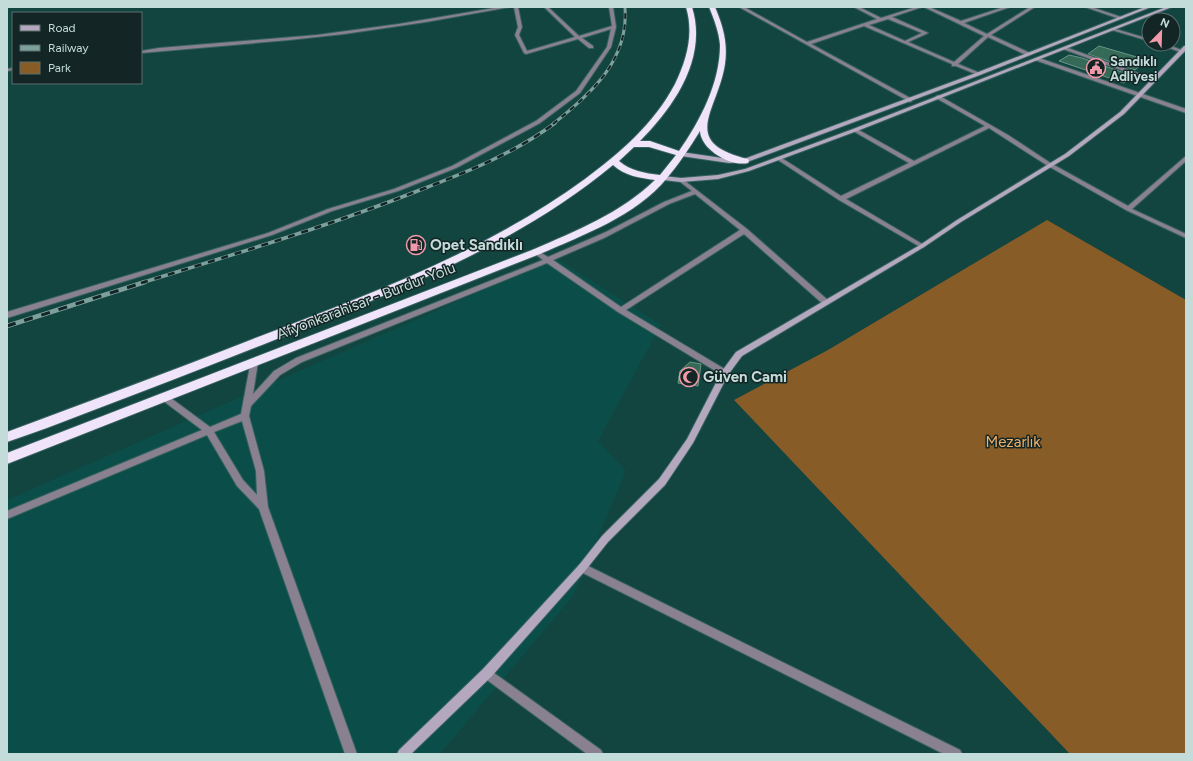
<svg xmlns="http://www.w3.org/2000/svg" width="1193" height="761" font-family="Figtree,sans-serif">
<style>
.built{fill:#0b4e49}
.green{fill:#885c27}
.building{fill:#346a57;stroke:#6b9584}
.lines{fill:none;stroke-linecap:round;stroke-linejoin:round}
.street-casing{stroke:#36625f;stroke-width:2}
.secondary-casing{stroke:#36625f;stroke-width:2}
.highway-casing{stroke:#36625f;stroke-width:2}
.street{fill:#898190;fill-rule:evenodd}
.secondary{fill:#b4a8bf;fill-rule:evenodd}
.highway{fill:#efe4fa;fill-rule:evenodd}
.rail-far2-casing{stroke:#7da09c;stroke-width:3}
.rail-far1-casing{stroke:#7da09c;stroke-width:3.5}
.rail-casing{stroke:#7da09c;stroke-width:4.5}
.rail-far2{stroke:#132625;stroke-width:2;stroke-dasharray:5.5;stroke-linecap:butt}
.rail-far1{stroke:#132625;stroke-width:2.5;stroke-dasharray:7;stroke-linecap:butt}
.rail{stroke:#132625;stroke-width:3;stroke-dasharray:9;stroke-linecap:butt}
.labels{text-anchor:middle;stroke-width:3;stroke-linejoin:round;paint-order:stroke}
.far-poi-label{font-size:13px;font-weight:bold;fill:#c4dcd9;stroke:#132625;text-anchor:start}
.poi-label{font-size:15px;font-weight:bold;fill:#c4dcd9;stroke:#132625;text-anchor:start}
.street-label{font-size:15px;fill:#c4dcd9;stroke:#132625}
.park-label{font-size:15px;fill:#f1b168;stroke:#132625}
</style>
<rect width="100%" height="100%" fill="#124440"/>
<polygon class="built" points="556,258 661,325 598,441 626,471 573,596 440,754 7,754 7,500"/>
<polygon class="green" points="1047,220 1186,300 1186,754 1070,754 734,400 828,350"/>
<g class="building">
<polygon points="1099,46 1147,60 1135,70 1088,54"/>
<polygon points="1069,55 1082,58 1133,76 1124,83 1059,61"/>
<polygon points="690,362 701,364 698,386 678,383 680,371"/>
</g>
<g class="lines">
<defs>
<g id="street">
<polygon points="500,7 510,7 426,22 344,34 289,40 141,53 141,51 159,48 317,35 399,24"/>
<polygon points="514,7 518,7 522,27 519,35 527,51 575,37 544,7 548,7 579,36 612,26 609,7 613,7 616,27 611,47 580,93 540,123 456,168 398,191 332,211 272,235 7,318 7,312 268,233 328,209 394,189 452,166 536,121 576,91 607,47 611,29 582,38 593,46 593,48 589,48 578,39 526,54 524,53 515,35 518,27"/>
<path d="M739 7H744L807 42 877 19 854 7H859L881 18 916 7H922L892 17 928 33 908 42 954 62 984 36 924 7H929L961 21 1004 7H1010L964 23 987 34 1030 7H1035L991 35 1030 53V55H1026L988 37 958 64 980 73V75H978L956 66H952V64L864 26 811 44 912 99V101L910 102ZM888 19 922 33 905 41 869 25Z"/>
<polygon points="1085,7 1091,7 1124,18 1120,19"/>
<polygon points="1112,28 1149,39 1149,41 1112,30"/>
<polygon points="1159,44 1166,44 1184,51 1180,52"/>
<polygon points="1065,47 1155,79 1155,80 1151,81 1063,49 1063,48"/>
<polygon points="1035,58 1039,58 1186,109 1186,113 1035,60"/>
<polygon points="13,68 13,70 7,71 7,69"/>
<polygon points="938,95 1008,135 1052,164 1128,206 1186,156 1186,161 1132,209 1186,234 1186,238 1126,210 1048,166 989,128 846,199 924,245 925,246 922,248 839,200 775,158 780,157 841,196 909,163 853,131 853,129 857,129 914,161 985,126 936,98 935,97"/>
<path d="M681 178 747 229 830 302 826 304H823L744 234 626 310 728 371 729 373 728 375H722L618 312 547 263 302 362 280 375 251 406 249 416 264 471 268 507 357 754H345L259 509 237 486 207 435 7 519V511L202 430 162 400 161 398 162 396H168L210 427 241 414 251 360 254 359 258 362 253 394 274 371 296 358 543 260 534 253V251H538L548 257 606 232 664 202 692 191 679 181V179ZM695 194 740 230 621 307 553 260 604 238 669 204ZM242 421 256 471 257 495 243 480 214 432Z"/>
<polygon points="582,563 960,750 962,754 944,754 579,571 577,568 579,565"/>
<polygon points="487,668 601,750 603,754 587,754 483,677 482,673 483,669"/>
</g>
<g id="secondary">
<polygon points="1145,7 1151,7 980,75 747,162 729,163 681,156 678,154 681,152 729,159 744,159 976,73"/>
<polygon points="1166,7 1172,7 857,131 749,171 718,179 681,182 663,180 660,178 663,176 681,178 718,175 745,169 853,129"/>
<polygon points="1184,46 1186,46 1186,50 1124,114 1069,156 961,222 924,247 742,356 728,375 693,443 665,485 608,542 585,571 491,677 411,754 397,754 399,750 483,669 579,565 602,536 659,479 687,439 722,371 736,352 920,245 957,220 1065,154 1120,112"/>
</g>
<path id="highway" d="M686 7H692C708 58 674 107 640 141H650L679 151C700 121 720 83 720 45 719 32 714 19 709 7H715C723 26 728 43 725 64 718 111 678 142 748 159L749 161 748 163C731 167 701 150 700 131 690 147 679 164 667 178 636 216 583 235 540 254L7 464V453L532 250C576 231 621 213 655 180 640 178 625 176 613 165 510 250 384 296 262 345 203 368 145 391 86 413 60 423 34 433 7 442V432C89 401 172 371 253 339 368 295 485 252 585 179 620 153 654 124 675 84 687 59 694 34 686 7ZM634 147H649L676 155 660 175C644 173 631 171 619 161Z"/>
</defs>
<use href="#street" class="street-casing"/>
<use href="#secondary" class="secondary-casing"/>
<use href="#highway" class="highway-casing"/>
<use href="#street" class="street"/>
<use href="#secondary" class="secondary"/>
<use href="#highway" class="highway"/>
<defs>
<path id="rail-far2" d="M553 124C592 93 629 60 625 7"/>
<path id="rail-far1" d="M141 283C235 254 329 226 420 190 467 172 515 153 555 123"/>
<polyline id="rail" points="7,326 145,282"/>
</defs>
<use href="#rail-far2" class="rail-far2-casing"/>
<use href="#rail-far1" class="rail-far1-casing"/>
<use href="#rail" class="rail-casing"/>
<use href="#rail-far2" class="rail-far2"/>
<use href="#rail-far1" class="rail-far1"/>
<use href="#rail" class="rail"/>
</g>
<defs>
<symbol id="civic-ring" viewBox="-11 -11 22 22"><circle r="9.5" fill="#132625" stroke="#f39aaa" stroke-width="1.5"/><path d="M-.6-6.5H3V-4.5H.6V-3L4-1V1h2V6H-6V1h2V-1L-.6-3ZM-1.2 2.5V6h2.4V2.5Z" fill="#f39aaa"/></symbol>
<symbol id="fuel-ring" viewBox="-11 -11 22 22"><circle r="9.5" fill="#132625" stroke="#f39aaa" stroke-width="1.5"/><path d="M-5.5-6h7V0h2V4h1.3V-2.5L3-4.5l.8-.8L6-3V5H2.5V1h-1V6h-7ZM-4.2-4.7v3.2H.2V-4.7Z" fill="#f39aaa"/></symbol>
<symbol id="mosque-ring" viewBox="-11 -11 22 22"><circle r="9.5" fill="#132625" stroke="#f39aaa" stroke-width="1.5"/><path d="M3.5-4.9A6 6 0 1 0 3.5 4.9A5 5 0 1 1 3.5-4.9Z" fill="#f39aaa"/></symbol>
</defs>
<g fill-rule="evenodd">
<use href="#civic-ring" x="1085" y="57" width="22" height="22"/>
<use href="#fuel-ring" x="405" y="234" width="22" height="22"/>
<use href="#mosque-ring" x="678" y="366" width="22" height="22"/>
</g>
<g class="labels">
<g class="far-poi-label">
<text x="1110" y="66">Sandıklı<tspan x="1110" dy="15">Adliyesi</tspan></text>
</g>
<g class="poi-label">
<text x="430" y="250">Opet Sandıklı</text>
<text x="703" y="382">Güven Cami</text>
</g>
<g class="street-label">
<text transform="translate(366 301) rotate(-21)" y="5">Afyonkarahisar - Burdur Yolu</text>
</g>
<g class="park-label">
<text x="1013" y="447">Mezarlık</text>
</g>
</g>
<rect width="1193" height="761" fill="none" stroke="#c4dcd9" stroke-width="16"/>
<rect x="12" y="12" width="130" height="72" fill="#132625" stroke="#5a6f6d"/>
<rect x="20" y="25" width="20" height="6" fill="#b4a8bf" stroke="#5a6f6d"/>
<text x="48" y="32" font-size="12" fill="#c4dcd9">Road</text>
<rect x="20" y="45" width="20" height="6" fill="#7da09c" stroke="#5a6f6d"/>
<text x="48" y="52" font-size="12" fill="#c4dcd9">Railway</text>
<rect x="20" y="62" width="20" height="12" fill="#885c27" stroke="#5a6f6d"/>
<text x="48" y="72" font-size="12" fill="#c4dcd9">Park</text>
<g transform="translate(1161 32) rotate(23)"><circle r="19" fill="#132625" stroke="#5a6f6d"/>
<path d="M0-3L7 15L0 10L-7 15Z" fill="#f39aaa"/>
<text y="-6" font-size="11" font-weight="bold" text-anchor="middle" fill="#c4dcd9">N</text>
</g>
</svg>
